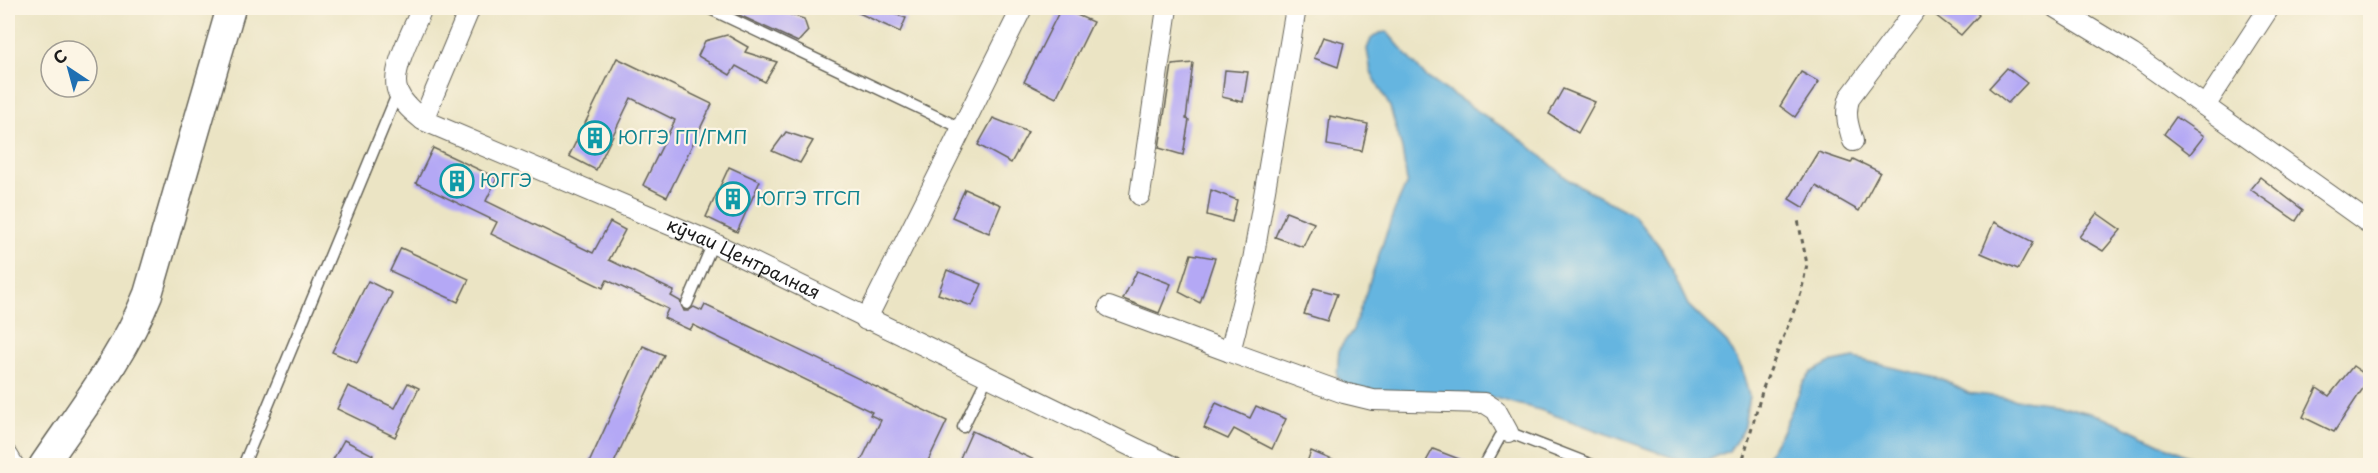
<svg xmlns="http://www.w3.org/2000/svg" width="2378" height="473" font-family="'Playpen Sans',sans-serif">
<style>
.water{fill:#65b5e0;stroke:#40687e;stroke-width:1.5}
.building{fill:#b4a8f5}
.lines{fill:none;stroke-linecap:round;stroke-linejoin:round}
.service-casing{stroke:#646257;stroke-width:13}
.minor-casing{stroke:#646257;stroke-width:22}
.secondary-casing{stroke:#646257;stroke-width:31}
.path{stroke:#646257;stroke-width:3;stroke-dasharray:4.5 4.5;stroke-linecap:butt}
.service{stroke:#fff;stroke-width:10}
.minor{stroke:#fff;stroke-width:20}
.secondary{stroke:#fff;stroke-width:28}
.labels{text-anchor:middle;stroke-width:4.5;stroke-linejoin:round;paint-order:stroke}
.culture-label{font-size:18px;fill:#0d838f;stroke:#fcf5e5;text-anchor:start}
.street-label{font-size:18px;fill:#1c1c1c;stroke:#fcf5e5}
</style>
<rect width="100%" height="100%" fill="#fcf5e5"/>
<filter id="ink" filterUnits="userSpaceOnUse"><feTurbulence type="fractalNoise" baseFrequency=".0167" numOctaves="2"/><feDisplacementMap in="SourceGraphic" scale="12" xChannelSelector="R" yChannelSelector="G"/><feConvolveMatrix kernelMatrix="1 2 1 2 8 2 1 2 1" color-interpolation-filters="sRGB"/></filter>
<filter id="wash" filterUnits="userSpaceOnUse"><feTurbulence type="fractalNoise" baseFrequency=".008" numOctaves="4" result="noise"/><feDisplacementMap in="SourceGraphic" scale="24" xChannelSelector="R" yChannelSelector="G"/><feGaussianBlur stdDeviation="1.35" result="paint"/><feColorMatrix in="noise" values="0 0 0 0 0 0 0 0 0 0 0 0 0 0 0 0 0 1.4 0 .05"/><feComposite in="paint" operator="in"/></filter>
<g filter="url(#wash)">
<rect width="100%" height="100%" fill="#ebe4c4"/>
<g class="water">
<polygon points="1387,32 1426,77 1525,142 1570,181 1634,215 1661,248 1688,305 1727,343 1742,369 1749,396 1743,431 1729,451 1708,460 1685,462 1540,410 1483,395 1349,392 1337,376 1339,349 1353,330 1393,214 1407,182 1402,149 1390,107 1371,72 1367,49 1371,39 1379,33"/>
<polygon points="1854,358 1944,380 1968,393 2054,404 2105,417 2206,465 1762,465 1783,430 1803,383 1812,372 1829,363"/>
</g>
<g id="blocks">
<g class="building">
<polygon points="724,8 770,8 804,19 808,31 798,42"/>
<polygon points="848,8 876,8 906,18 900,32"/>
<polygon points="1061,8 1093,22 1056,98 1024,82"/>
<polygon points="1941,8 1971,8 1979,15 1961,35 1935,15"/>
<polygon points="727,35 748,47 745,52 777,62 765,82 736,66 730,75 698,56 705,41"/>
<polygon points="1323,37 1344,43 1338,67 1314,58"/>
<polygon points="617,58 712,104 667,197 643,185 675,120 631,98 596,170 569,156"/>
<polygon points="1193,63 1186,119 1189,120 1183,155 1159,148 1172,65"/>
<polygon points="2007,68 2027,83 2008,103 1989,88"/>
<polygon points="1225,70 1248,72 1243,102 1222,97"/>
<polygon points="1801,72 1819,82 1795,117 1780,106"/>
<polygon points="1563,89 1595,102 1578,133 1549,114"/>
<polygon points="1330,116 1368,124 1362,151 1327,145"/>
<polygon points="2176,117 2204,136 2190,154 2164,134"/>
<polygon points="993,118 1028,132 1011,163 978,145"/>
<polygon points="786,132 813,141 800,163 772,151"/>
<polygon points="433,148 497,178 486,201 593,253 610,222 625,230 609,260 674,291 671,296 680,301 684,311 688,311 694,307 702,311 705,305 947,421 926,465 859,465 881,420 870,415 872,412 693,325 690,330 664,318 668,309 607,280 603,288 491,234 497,222 416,183"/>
<polygon points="1818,152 1851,163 1853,159 1880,172 1859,211 1816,186 1804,208 1789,199"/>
<polygon points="729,167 760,181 737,232 706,217"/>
<polygon points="2260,177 2303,210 2296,221 2250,189"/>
<polygon points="965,189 1001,205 989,233 952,217"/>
<polygon points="1211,190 1237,200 1232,222 1207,215"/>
<polygon points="1286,212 1314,223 1303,247 1275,237"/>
<polygon points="2097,213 2121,230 2103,251 2079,237"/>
<polygon points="1994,222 2033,242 2018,269 1981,253"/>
<polygon points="401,248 469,279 458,302 390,271"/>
<polygon points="1191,254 1215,258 1200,303 1179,292"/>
<polygon points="947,270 982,284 972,306 938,294"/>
<polygon points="1137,271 1171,284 1159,313 1123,299"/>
<polygon points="368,281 392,293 357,363 332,352"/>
<polygon points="1314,288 1337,294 1327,321 1304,314"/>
<polygon points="643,346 664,355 613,465 588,465"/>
<polygon points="2353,366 2370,378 2334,432 2303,417 2317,388 2329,396"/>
<polygon points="408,383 419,388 395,437 337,409 348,386 395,408"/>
<polygon points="1216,403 1250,418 1256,406 1286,419 1272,449 1234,429 1228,439 1204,428"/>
<polygon points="972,431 1045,465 976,465 960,458"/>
<polygon points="344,440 373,455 368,465 330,465"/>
<polygon points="1433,449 1472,464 1472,465 1424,465"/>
<polygon points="1311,451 1344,465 1306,465"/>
</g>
</g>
</g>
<g filter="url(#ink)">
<use href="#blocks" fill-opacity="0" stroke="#646257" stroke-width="1.5"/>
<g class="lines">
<defs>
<g id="service">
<polyline points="708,8 963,129"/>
<polyline points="687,304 713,243"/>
<polyline points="963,427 987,378"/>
<polyline points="243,466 398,92"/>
<polyline points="1484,466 1500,437 1508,432 1595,466"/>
</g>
<g id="minor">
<path id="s1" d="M422 8C414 28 389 72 398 92 403 104 414 113 423 120L713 243 1172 466"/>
<polyline points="2056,8 2132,54 2370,224"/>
<polyline points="2205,106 2269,8"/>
<polyline points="423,120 470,8"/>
<path d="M1853 141C1848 125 1844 113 1850 97L1917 8"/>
<polyline points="1140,195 1167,8"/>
<polyline points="1109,307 1230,352 1253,260 1296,8"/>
<polyline points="866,320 1022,8"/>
<polyline points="1230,352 1344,393 1373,400 1485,403 1496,410 1508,432"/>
<polyline points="8,456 14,466"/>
</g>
<path id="secondary" d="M43 466C81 410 123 357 148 294L231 8"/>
</defs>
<use href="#service" class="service-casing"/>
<use href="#minor" class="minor-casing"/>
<use href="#secondary" class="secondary-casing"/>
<polyline class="path" points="1741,466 1763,388 1801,293 1807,264 1798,220"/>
<use href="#service" class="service"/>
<use href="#minor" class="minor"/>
<use href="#secondary" class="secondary"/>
</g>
</g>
<defs>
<symbol id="building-ring" viewBox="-11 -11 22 22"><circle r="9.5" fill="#fcf5e5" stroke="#0f9aa8" stroke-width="1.5"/><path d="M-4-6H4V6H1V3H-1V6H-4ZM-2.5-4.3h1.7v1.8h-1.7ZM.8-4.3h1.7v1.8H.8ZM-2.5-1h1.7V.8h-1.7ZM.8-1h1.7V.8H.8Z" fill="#0f9aa8"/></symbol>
</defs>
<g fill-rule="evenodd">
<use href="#building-ring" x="576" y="119" width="38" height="38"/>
<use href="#building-ring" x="438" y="162" width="38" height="38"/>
<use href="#building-ring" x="714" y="180" width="38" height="38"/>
</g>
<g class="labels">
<g class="culture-label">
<text x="618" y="144">ЮГГЭ ГП/ГМП</text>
<text x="480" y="187">ЮГГЭ</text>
<text x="756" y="205">ЮГГЭ ТГСП</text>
</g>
<g class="street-label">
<text dy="6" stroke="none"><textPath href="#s1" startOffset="476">кӯчаи Централная</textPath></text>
</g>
</g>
<rect width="2378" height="473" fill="none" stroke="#fcf5e5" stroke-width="30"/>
<g transform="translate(69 69) rotate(324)"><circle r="28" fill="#fcf5e5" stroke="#a29e95" stroke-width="1.5"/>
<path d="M0-4.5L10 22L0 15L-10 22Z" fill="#1f6fb2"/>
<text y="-9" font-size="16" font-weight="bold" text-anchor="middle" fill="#1c1c1c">С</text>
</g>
</svg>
